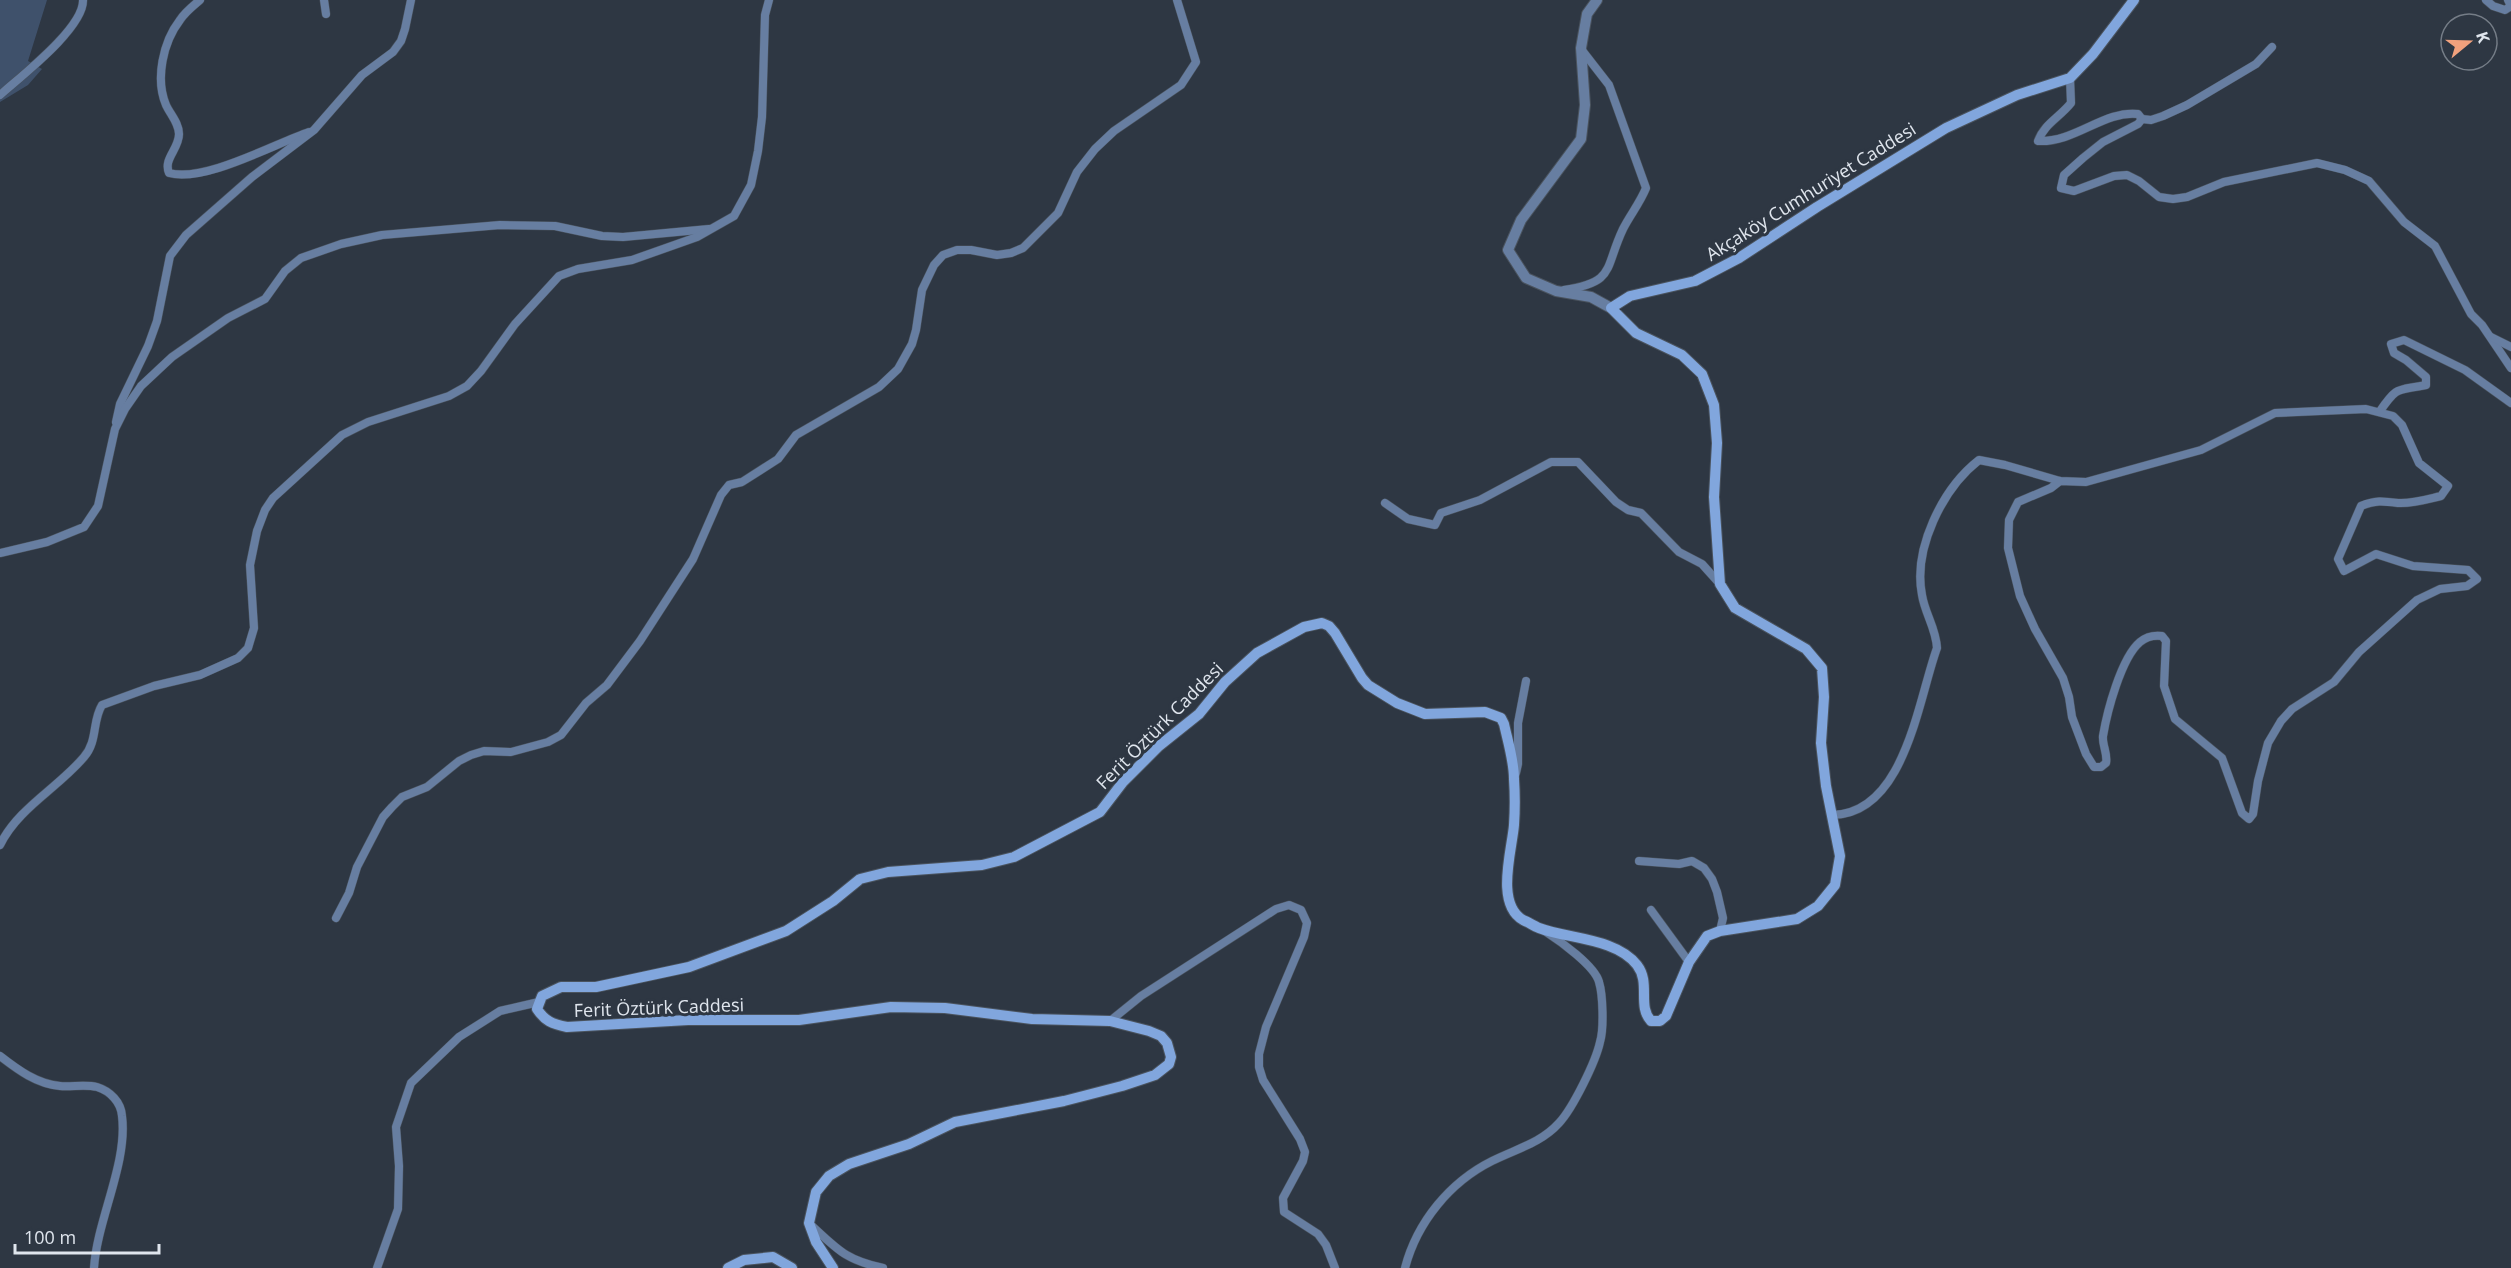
<svg xmlns="http://www.w3.org/2000/svg" width="2511" height="1268" font-family="'Open Sans',sans-serif">
<style>
.green{fill:#3f516b}
.lines{fill:none;stroke-linecap:round;stroke-linejoin:round}
.minor-casing{stroke:#4a535e;stroke-width:9}
.tertiary-casing{stroke:#4a535e;stroke-width:12}
.secondary-casing{stroke:#4a535e;stroke-width:12}
.minor{stroke:#677ea1;stroke-width:8}
.tertiary{stroke:#677ea1;stroke-width:10}
.secondary{stroke:#81a6dd;stroke-width:10}
.labels{text-anchor:middle;stroke-width:6;stroke-linejoin:round;paint-order:stroke}
.street-label{font-size:18px;fill:#dfe5ed;stroke:#2e3743}
</style>
<rect width="100%" height="100%" fill="#2e3743"/>
<polygon class="green" points="0,0 47,0 28,61 42,69 28,85 0,102"/>
<g class="lines">
<defs>
<g id="minor">
<path d="M200 0C193 6 185 12 180 20 163 42 155 79 166 105 170 114 179 123 179 134 179 149 163 159 169 173 204 183 274 144 309 132"/>
<polyline points="324,0 326,14"/>
<polyline points="2486,0 2493,6 2505,10 2511,6 2508,0"/>
<path d="M2070 78 2071 103C2060 117 2044 124 2038 141 2075 143 2104 110 2138 114L2142 119 2138 124 2103 142 2083 158 2064 175 2061 188 2074 191 2114 176 2127 175 2139 181 2159 197 2173 199 2187 197 2224 182 2317 163 2345 170 2369 181 2404 222 2435 246 2471 314 2482 325 2511 368"/>
<path d="M0 95C20 77 84 28 83 0"/>
<polyline points="2142,119 2151,120 2163,116 2187,105 2256,64 2272,47"/>
<path d="M1564 290C1616 282 1604 269 1623 229 1630 215 1640 203 1646 188L1609 85 1581 49"/>
<polyline points="2491,337 2511,347"/>
<path d="M2380 411C2398 385 2397 391 2426 385V377L2406 360 2394 353 2391 344 2404 340 2465 370 2511 403"/>
<polyline points="116,422 120,404 148,346 157,321 170,256 186,235 252,177 314,130 362,75 393,52 401,41 405,29 411,0"/>
<polyline points="1385,503 1408,519 1435,525 1441,513 1480,500 1551,462 1578,462 1616,502 1628,510 1641,513 1679,552 1702,564 1720,584"/>
<polyline points="0,553 47,542 84,527 98,506 115,429 125,409 141,386 172,357 228,318 265,299 285,271 301,258 341,244 382,235 500,225 555,226 602,236 623,237 709,229"/>
<polyline points="1516,773 1518,764 1518,723 1526,681"/>
<path d="M1832 815C1905 814 1918 700 1937 648 1936 628 1925 614 1922 595 1913 549 1942 489 1979 460L2005 465 2060 481 2086 482 2201 450 2275 413 2366 409 2393 416 2402 425 2419 463 2448 486 2441 496C2428 499 2412 504 2398 503 2383 501 2375 500 2361 506L2338 559 2344 571 2376 554 2413 566 2468 570 2477 579 2467 586 2440 589 2417 600 2359 652 2334 682 2292 709 2281 721 2268 743 2258 781 2253 814 2249 819 2242 813 2222 758 2175 719 2164 686 2166 641 2162 636C2154 635 2146 637 2140 642 2121 658 2107 712 2103 736 2102 745 2108 754 2106 763L2101 767H2094L2086 754 2072 717 2069 697 2063 678 2035 629 2020 596 2008 548 2009 520 2018 502 2051 488 2060 481"/>
<path d="M0 845C18 808 58 788 84 757 98 741 92 721 102 705L154 686 200 675 238 658 248 648 254 628 250 565 257 531 265 510 273 498 342 435 368 422 449 396 467 386 481 371 515 324 559 276 578 269 632 260 697 237 734 216 751 185 758 151 762 117 765 15 769 0"/>
<polyline points="1639,861 1679,864 1692,861 1704,868 1712,879 1717,892 1723,918 1720,931"/>
<polyline points="1651,910 1689,962"/>
<polyline points="336,918 349,893 357,867 383,817 392,807 402,797 427,787 459,761 471,755 484,751 511,752 548,742 561,735 586,703 607,685 640,641 693,559 721,495 729,485 742,482 778,459 796,435 879,387 898,369 912,344 916,330 922,290 934,265 943,255 957,250 971,250 997,255 1011,253 1023,248 1058,213 1077,172 1095,149 1114,131 1181,85 1196,62 1177,0"/>
<polyline points="1110,1021 1141,996 1276,909 1289,905 1301,910 1307,923 1304,937 1266,1027 1259,1054 1259,1067 1263,1080 1300,1139 1305,1152 1303,1161 1283,1198 1284,1212 1318,1234 1326,1245 1335,1268"/>
<path d="M0 1056C18 1070 37 1084 60 1086 72 1087 86 1084 97 1087 110 1091 121 1102 122 1116 128 1163 97 1220 94 1268"/>
<path d="M812 1226C838 1250 846 1260 883 1268"/>
<polyline points="377,1268 398,1209 399,1166 396,1127 411,1083 459,1037 500,1011 539,1002"/>
<path d="M1405 1268C1417 1222 1450 1182 1492 1161 1516 1149 1541 1143 1559 1123 1573 1108 1596 1061 1600 1042 1604 1029 1603 995 1599 982 1595 966 1560 941 1546 932"/>
</g>
<polyline id="tertiary" points="1597,0 1587,14 1581,48 1585,105 1581,139 1521,220 1508,250 1526,278 1556,291 1591,297 1611,308"/>
<g id="secondary">
<polyline points="728,1268 744,1260 773,1257 792,1268"/>
<path d="M833 1268 816 1242 809 1223 816 1192 829 1176 849 1164 909 1144 955 1122 1064 1101 1122 1086 1155 1075 1169 1064 1171 1057 1167 1043 1161 1036 1149 1031 1110 1021 1032 1019 945 1008 891 1007 799 1020H688L567 1027C552 1024 545 1021 537 1009L542 996 561 987H596L689 967 786 931 833 901 860 879 888 872 982 865 1014 857 1100 812 1123 782 1159 746 1199 714 1225 682 1257 653 1304 627 1322 623 1329 626 1335 633 1362 678 1368 685 1397 703 1425 714 1485 712 1501 718 1504 724C1508 742 1514 761 1514 779 1515 794 1515 810 1514 825 1512 850 1495 904 1523 920 1528 922 1534 926 1539 928 1568 939 1616 938 1637 965 1651 983 1637 1006 1651 1021H1660L1666 1016 1689 962 1707 936 1720 931 1797 919 1818 906 1835 885 1840 856 1826 786 1821 743 1824 697 1822 668 1806 649 1735 608 1720 584 1714 497 1717 443 1714 405 1702 374 1682 355 1636 333 1611 308 1630 296 1695 281 1739 258 1817 207 1946 128 2017 95 2070 78 2093 54 2134 0"/>
</g>
</defs>
<use href="#minor" class="minor-casing"/>
<use href="#tertiary" class="tertiary-casing"/>
<use href="#secondary" class="secondary-casing"/>
<use href="#minor" class="minor"/>
<use href="#tertiary" class="tertiary"/>
<use href="#secondary" class="secondary"/>
</g>
<g class="labels">
<g class="street-label">
<text transform="translate(1811 192) rotate(-32)" y="6">Akçaköy Cumhuriyet Caddesi</text>
<text transform="translate(1160 726) rotate(-45)" y="6">Ferit Öztürk Caddesi</text>
<text transform="translate(659 1008) rotate(-2)" y="6">Ferit Öztürk Caddesi</text>
</g>
</g>
<g transform="translate(2469 42) rotate(71)"><circle r="28" fill="#2e3743" stroke="#757d87" stroke-width="1.5"/>
<path d="M0-4.5L10 22L0 15L-10 22Z" fill="#f1a17d"/>
<text y="-9" font-size="16" font-weight="bold" text-anchor="middle" fill="#dfe5ed">K</text>
</g>
<path d="M15 1244v9h144v-9" fill="none" stroke="#dfe5ed" stroke-width="3"/>
<text x="24" y="1244" font-size="18" fill="#dfe5ed" stroke="#2e3743" stroke-width="4.5" paint-order="stroke">100 m</text>
</svg>
